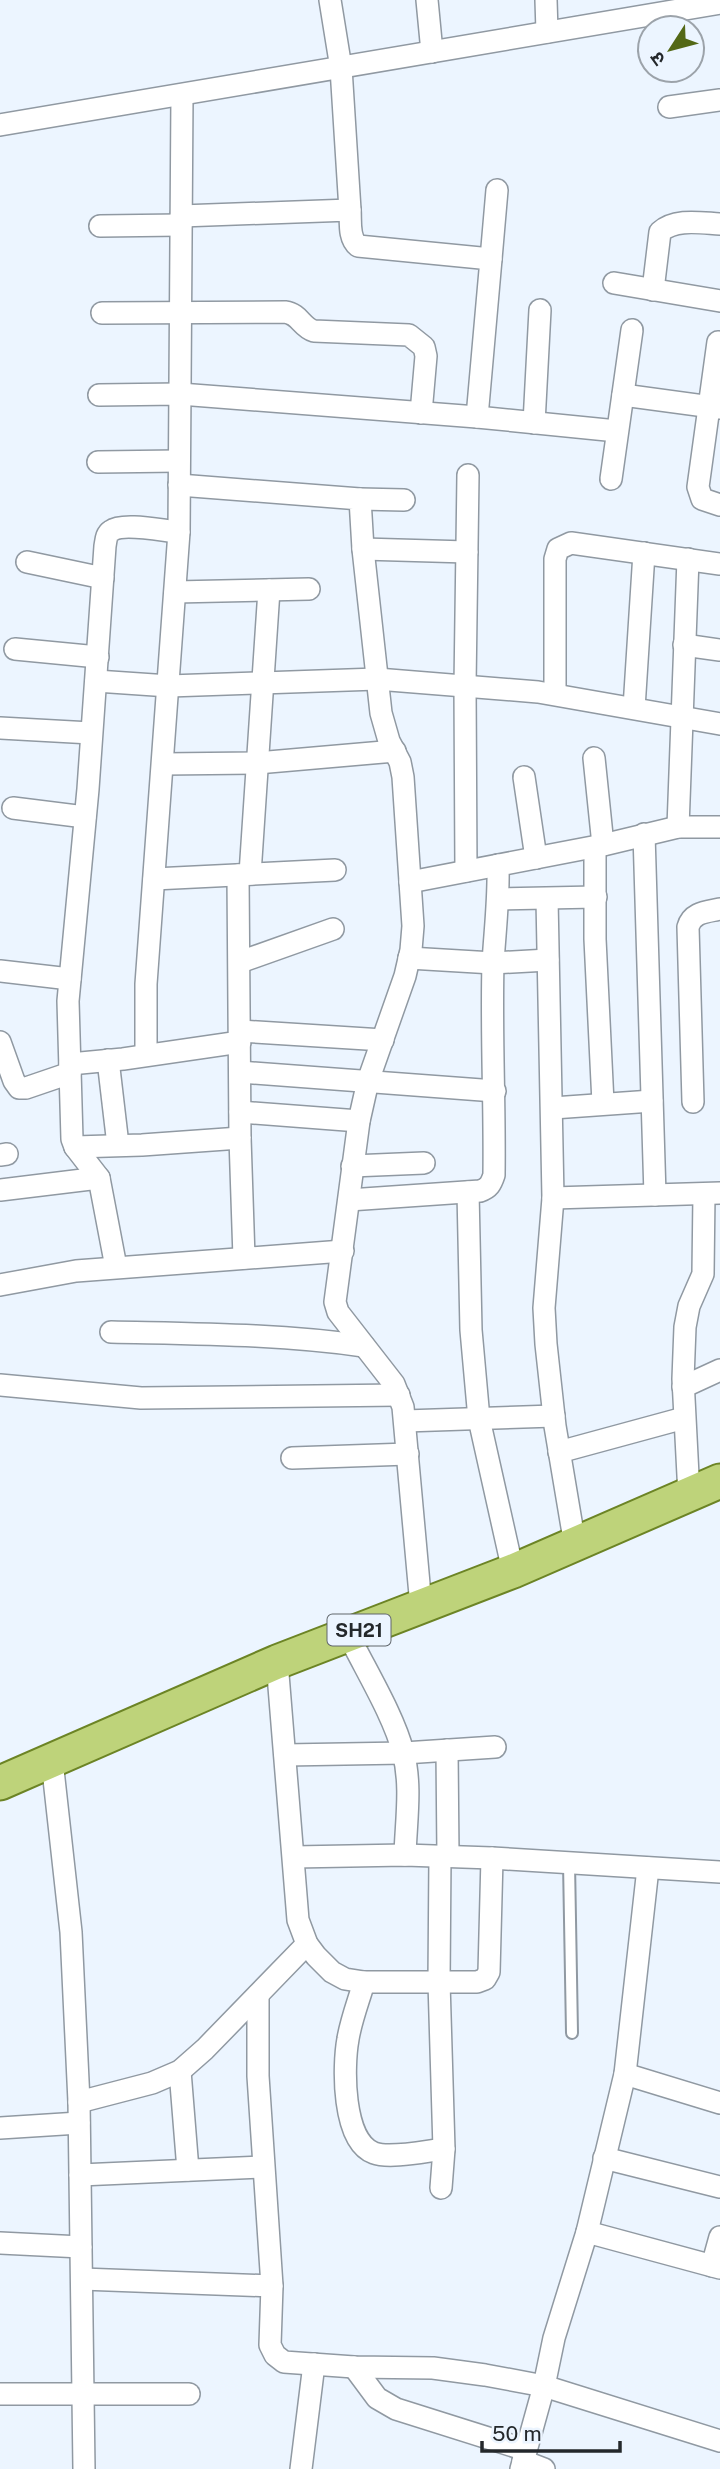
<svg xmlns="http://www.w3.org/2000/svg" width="720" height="2469" font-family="'Public Sans','Noto Sans Devanagari',sans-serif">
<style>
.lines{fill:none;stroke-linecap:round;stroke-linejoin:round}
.lane-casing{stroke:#9099a2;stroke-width:14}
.street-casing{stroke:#9099a2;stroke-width:24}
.primary-casing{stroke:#6c8425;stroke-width:37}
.lane{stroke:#fff;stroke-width:10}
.street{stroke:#fff;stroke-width:21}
.primary{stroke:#bed37a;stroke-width:33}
.labels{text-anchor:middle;stroke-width:6;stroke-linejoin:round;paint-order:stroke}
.shield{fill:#ecf5ff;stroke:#60666b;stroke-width:2}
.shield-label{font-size:19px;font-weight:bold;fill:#24282b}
</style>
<rect width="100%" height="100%" fill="#ecf5ff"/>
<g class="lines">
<defs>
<polyline id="lane" points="569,1863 572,2033"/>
<g id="street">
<polyline points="330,0 341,68 350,210"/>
<polyline points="427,0 432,52"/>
<polyline points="546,0 547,32"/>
<polyline points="669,107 720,100"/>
<polyline points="0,125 720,3"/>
<path d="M181 216 350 210C351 221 348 238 358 246L491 259 477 417"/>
<polyline points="100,226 181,225"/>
<polyline points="491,259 497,190"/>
<polyline points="614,283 720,301"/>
<path d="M653 290 660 232C675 218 701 223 720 224"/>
<path d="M102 313 285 312C300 314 301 327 314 331L409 335 424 347 426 356 421 413"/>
<polyline points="718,342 698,487 702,499 720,505"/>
<polyline points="99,395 180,394 477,417 617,431"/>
<polyline points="623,395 720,408"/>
<polyline points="534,423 540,310"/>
<polyline points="98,462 179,461"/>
<polyline points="611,479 632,330"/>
<polyline points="179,485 360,499 363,549 381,713 389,741 400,762 403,777 413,926 411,950 405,976 368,1081 359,1121 335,1302 338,1312 394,1384 403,1407 421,1606"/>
<polyline points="360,499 404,500"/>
<polyline points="363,549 467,552"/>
<polyline points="27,562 103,578"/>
<polyline points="175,592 309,589"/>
<polyline points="684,645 720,650"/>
<polyline points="15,649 98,657"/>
<polyline points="96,681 169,686 377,679 538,692 720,724"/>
<polyline points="555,694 555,559 558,549 571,543 720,564"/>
<polyline points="634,708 644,553"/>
<polyline points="0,728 91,733"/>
<polyline points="594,758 603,845"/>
<polyline points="163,764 257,763 395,751"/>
<polyline points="524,777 536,858"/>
<polyline points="13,808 85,817"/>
<polyline points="678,827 688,559"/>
<polyline points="644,834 655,1195"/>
<polyline points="595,847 595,939 603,1103"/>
<polyline points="466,871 465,686 468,475"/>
<polyline points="250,874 269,590"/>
<polyline points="238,875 240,1138 244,1258"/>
<polyline points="154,879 335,870"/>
<polyline points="410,882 603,845 678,827 720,827"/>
<polyline points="499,899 596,897"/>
<polyline points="547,899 553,1198 544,1308 546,1344 555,1426 575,1545"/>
<polyline points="409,958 493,963 548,960"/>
<polyline points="240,962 333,929"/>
<polyline points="0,971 70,979"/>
<polyline points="240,1031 383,1040"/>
<polyline points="0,1042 14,1081 19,1088 26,1088 70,1073"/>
<polyline points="146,1055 146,984 179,532 182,95"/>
<polyline points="108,1060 118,1145"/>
<polyline points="70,1064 123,1059 240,1042"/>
<polyline points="240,1072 495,1091"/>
<path d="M693 1102 688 927C692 912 707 912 720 909"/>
<polyline points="553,1108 652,1101"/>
<polyline points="240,1112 359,1121"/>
<polyline points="75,1147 142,1145 240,1138"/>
<polyline points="0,1155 7,1154"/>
<polyline points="352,1166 424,1163"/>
<polyline points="0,1190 99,1178"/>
<polyline points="468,1192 471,1330 479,1419 513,1571"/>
<polyline points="553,1198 720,1193"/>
<path d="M349 1200 480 1191C489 1188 491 1184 494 1175 495 1104 491 1033 493 963 495 930 499 898 498 865"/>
<path d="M116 1267 99 1178 75 1147 72 1139 68 1001 88 789 105 546C106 541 106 534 111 531 123 522 164 531 179 532"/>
<polyline points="0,1285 76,1271 343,1251"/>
<path d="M111 1332C196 1334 280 1334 364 1346"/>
<polyline points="0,1385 141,1398 399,1395"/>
<polyline points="683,1387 720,1370"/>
<polyline points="405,1421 554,1416"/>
<polyline points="559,1452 684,1418"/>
<polyline points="292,1458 408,1454"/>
<polyline points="689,1495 683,1379 685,1327 689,1306 703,1274 704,1194"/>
<path d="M348 1634C365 1669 394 1716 403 1752 412 1785 406 1821 405 1855"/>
<polyline points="277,1662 298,1920 307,1944 316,1956 332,1972 345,1979 364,1982 477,1982 485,1979 489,1972 492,1858"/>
<polyline points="447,1750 448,1856"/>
<polyline points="285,1755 404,1753 495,1747"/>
<polyline points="52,1761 71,1932 79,2102 84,2469"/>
<polyline points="440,1856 439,1982 444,2149 441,2188"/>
<polyline points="294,1857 405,1855 492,1858 720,1872"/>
<path d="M364 1982C359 2000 351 2020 348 2039 343 2066 342 2141 374 2153 390 2159 426 2151 444 2149"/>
<polyline points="258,1995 258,2076 272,2286 270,2345 275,2355 284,2362 354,2367 433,2368 485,2375 544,2386 720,2441"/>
<polyline points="180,2071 188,2170"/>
<polyline points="625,2074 720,2103"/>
<polyline points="79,2102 152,2083 180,2071 205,2049 307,1944"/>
<polyline points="0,2128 79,2123"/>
<polyline points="604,2158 720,2187"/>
<polyline points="80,2175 263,2167"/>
<polyline points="587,2232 720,2268"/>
<polyline points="0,2243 81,2247"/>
<polyline points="712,2266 720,2237"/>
<polyline points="82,2279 272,2286"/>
<polyline points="354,2367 377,2398 396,2409 526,2450"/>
<polyline points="0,2394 189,2394"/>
<polyline points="523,2461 544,2469"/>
<polyline points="301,2469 314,2364"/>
<polyline points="521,2469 544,2386 554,2338 587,2232 625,2074 648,1868"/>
</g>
<polyline id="primary" points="0,1783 277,1662 513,1571 720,1481"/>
</defs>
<use href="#lane" class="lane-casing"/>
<use href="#street" class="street-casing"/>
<use href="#primary" class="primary-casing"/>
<use href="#lane" class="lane"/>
<use href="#street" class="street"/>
<use href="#primary" class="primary"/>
</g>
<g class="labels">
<rect class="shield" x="327.5" y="1614.5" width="63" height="31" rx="5"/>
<g class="shield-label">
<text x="359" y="1637">SH21</text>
</g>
</g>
<g transform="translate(671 49) rotate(234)"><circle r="33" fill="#ecf5ff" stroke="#9ca3aa" stroke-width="2"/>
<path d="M0-5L12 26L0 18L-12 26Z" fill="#536816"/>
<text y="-10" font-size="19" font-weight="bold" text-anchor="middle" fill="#24282b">उ</text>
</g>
<path d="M482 2441v10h138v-10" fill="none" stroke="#24282b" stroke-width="3.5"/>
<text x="492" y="2441" font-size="21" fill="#24282b" stroke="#ecf5ff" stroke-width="5" paint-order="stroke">50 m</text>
</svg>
